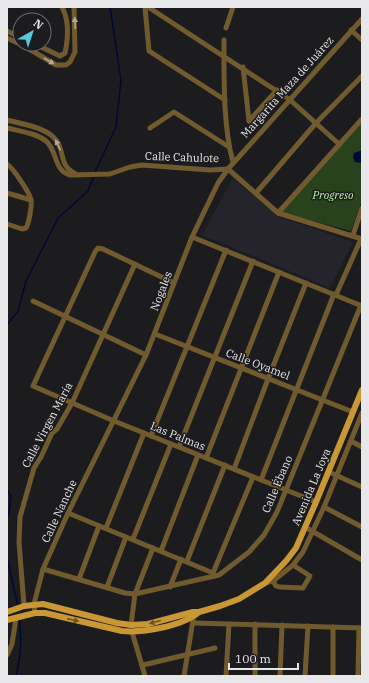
<svg xmlns="http://www.w3.org/2000/svg" width="369" height="683" font-family="'IBM Plex Serif',serif">
<style>
.built{fill:#25232c}
.green{fill:#27421c}
.water{fill:#000834}
.lines{fill:none;stroke-linecap:round;stroke-linejoin:round}
.stream{stroke:#000834;stroke-width:1.5}
.minor{stroke:#725a2f;stroke-width:5}
.major{stroke:#c99733;stroke-width:6}
.oneway{fill:#b2a895}
.oneway2{fill:#6a5328}
.labels{text-anchor:middle;stroke-width:3;stroke-linejoin:round;paint-order:stroke}
.street-label{font-size:11px;fill:#e7e7e9;stroke:#1c1c1f}
.park-label{font-size:11px;font-style:italic;fill:#bef6a7;stroke:#1c1c1f}
</style>
<rect width="100%" height="100%" fill="#1c1c1f"/>
<polygon class="built" points="233,178 277,216 353,242 330,288 202,235"/>
<polygon class="green" points="360,124 362,125 362,200 351,231 279,212"/>
<polygon class="water" points="360,151 362,151 362,163 355,162 353,157 354,153"/>
<g class="lines">
<g class="stream">
<polyline points="95,172 116,127 121,80 110,7"/>
<polyline points="7,325 18,311 26,281 58,218 88,191 94,176"/>
<polyline points="7,490 11,496 9,513 7,519"/>
<polyline points="7,557 18,607"/>
<path d="M16 676C21 655 22 640 19 619"/>
</g>
<g class="minor">
<polyline points="145,7 149,51 225,100"/>
<polyline points="148,7 289,99 339,144"/>
<polyline points="226,28 233,7"/>
<polyline points="351,30 362,40"/>
<polyline points="7,31 20,37"/>
<polyline points="7,38 24,46 56,65 66,65 70,62 75,52 74,7"/>
<path d="M224 40C224 77 223 127 233 162"/>
<path d="M35 44 60 56 65 53C68 39 69 20 62 7"/>
<polyline points="243,67 249,121"/>
<path d="M7 120C22 124 46 127 56 140 66 154 58 165 76 174"/>
<polyline points="249,121 277,90"/>
<path d="M7 128C19 131 36 133 46 141 58 151 53 170 70 175L110 174 130 167 142 165 210 170 228 169 278 213 362 239"/>
<polyline points="150,128 174,112 229,147"/>
<path d="M7 164C13 168 30 193 31 200 32 206 29 223 26 228L22 229 7 224"/>
<polyline points="7,193 31,200"/>
<polyline points="256,193 316,123 362,76"/>
<polyline points="278,213 362,119"/>
<polyline points="353,235 362,208"/>
<polyline points="192,237 362,306"/>
<polyline points="174,283 103,249 98,248 95,252 33,386 114,421 316,502"/>
<polyline points="336,295 361,239"/>
<polyline points="33,301 146,355"/>
<polyline points="155,334 353,412"/>
<polyline points="151,436 226,250"/>
<polyline points="351,441 362,447"/>
<polyline points="179,447 253,261"/>
<polyline points="206,458 279,272"/>
<polyline points="234,469 268,379 306,283"/>
<polyline points="329,472 362,487"/>
<polyline points="261,480 334,294"/>
<polyline points="324,507 362,527"/>
<polyline points="68,513 213,573"/>
<polyline points="305,527 362,560"/>
<polyline points="106,528 144,433"/>
<polyline points="133,539 171,444"/>
<polyline points="161,551 198,455"/>
<polyline points="187,561 225,465"/>
<polyline points="43,569 125,593 135,594 219,575 249,552 264,535 277,512 361,305"/>
<polyline points="214,576 213,573 253,477"/>
<polyline points="79,579 99,526"/>
<polyline points="273,581 276,586 279,587 303,588 310,576 293,565"/>
<polyline points="265,583 273,581 293,565 303,552 324,507 362,413"/>
<polyline points="107,587 126,537"/>
<polyline points="170,587 181,559"/>
<polyline points="24,606 19,542 20,517 34,468 41,457 52,433 57,429 72,403 135,264"/>
<polyline points="35,613 34,604 43,569 68,513 146,355 192,237 218,183 228,169 362,19"/>
<polyline points="193,623 362,628"/>
<polyline points="131,625 135,594 153,548"/>
<polyline points="132,632 145,676"/>
<polyline points="7,655 12,644 16,618"/>
<polyline points="143,665 215,648"/>
<polyline points="184,676 193,620"/>
<polyline points="226,676 229,624"/>
<polyline points="255,676 255,624"/>
<polyline points="280,676 282,625"/>
<polyline points="305,676 308,626"/>
<polyline points="333,676 333,627"/>
<polyline points="358,676 359,628"/>
</g>
<g class="major">
<polyline points="7,612 24,606 43,604 117,623 131,625 148,624 193,612 199,612 220,606 239,599 265,583 286,561 296,548 316,502 362,390"/>
<path d="M7 620 35 613H45L122 631C143 633 183 626 199 612"/>
</g>
</g>
<defs><path id="oneway-solid" d="M-6-.8H1V-3.2L6.5 0L1 3.2V.8H-6Z"/></defs>
<g class="oneway">
<use href="#oneway-solid" transform="translate(75 23) rotate(-92)"/>
<use href="#oneway-solid" transform="translate(49 61) rotate(30)"/>
<use href="#oneway-solid" transform="translate(58 145) rotate(-115)"/>
</g>
<g class="oneway2">
<use href="#oneway-solid" transform="translate(73 620) rotate(13)"/>
<use href="#oneway-solid" transform="translate(155 622) rotate(165)"/>
</g>
<g class="labels">
<g class="street-label">
<text transform="translate(287 87) rotate(-48)" y="4">Margarita Maza de Juárez</text>
<text transform="translate(182 157) rotate(2)" y="4">Calle Cahulote</text>
<text transform="translate(161 291) rotate(-69)" y="4">Nogales</text>
<text transform="translate(258 364) rotate(21)" y="4">Calle Oyamel</text>
<text transform="translate(47 425) rotate(-62)" y="4">Calle Virgen María</text>
<text transform="translate(178 436) rotate(22)" y="4">Las Palmas</text>
<text transform="translate(277 484) rotate(-67)" y="4">Calle Ébano</text>
<text transform="translate(311 487) rotate(-67)" y="4">Avenida La Joya</text>
<text transform="translate(59 511) rotate(-65)" y="4">Calle Nanche</text>
</g>
<g class="park-label">
<text x="333" y="199">Progreso</text>
</g>
</g>
<rect width="369" height="683" fill="none" stroke="#e7e7e9" stroke-width="16"/>
<g transform="translate(32 32) rotate(39)"><circle r="19" fill="#1c1c1f" stroke="#6d6d70"/>
<path d="M0-3L7 15L0 10L-7 15Z" fill="#54cadd"/>
<text y="-6" font-size="11" font-weight="bold" text-anchor="middle" fill="#e7e7e9">N</text>
</g>
<path d="M229 663v6h69v-6" fill="none" stroke="#e7e7e9" stroke-width="2"/>
<text x="235" y="663" font-size="12" fill="#e7e7e9" stroke="#1c1c1f" stroke-width="3" paint-order="stroke">100 m</text>
</svg>
